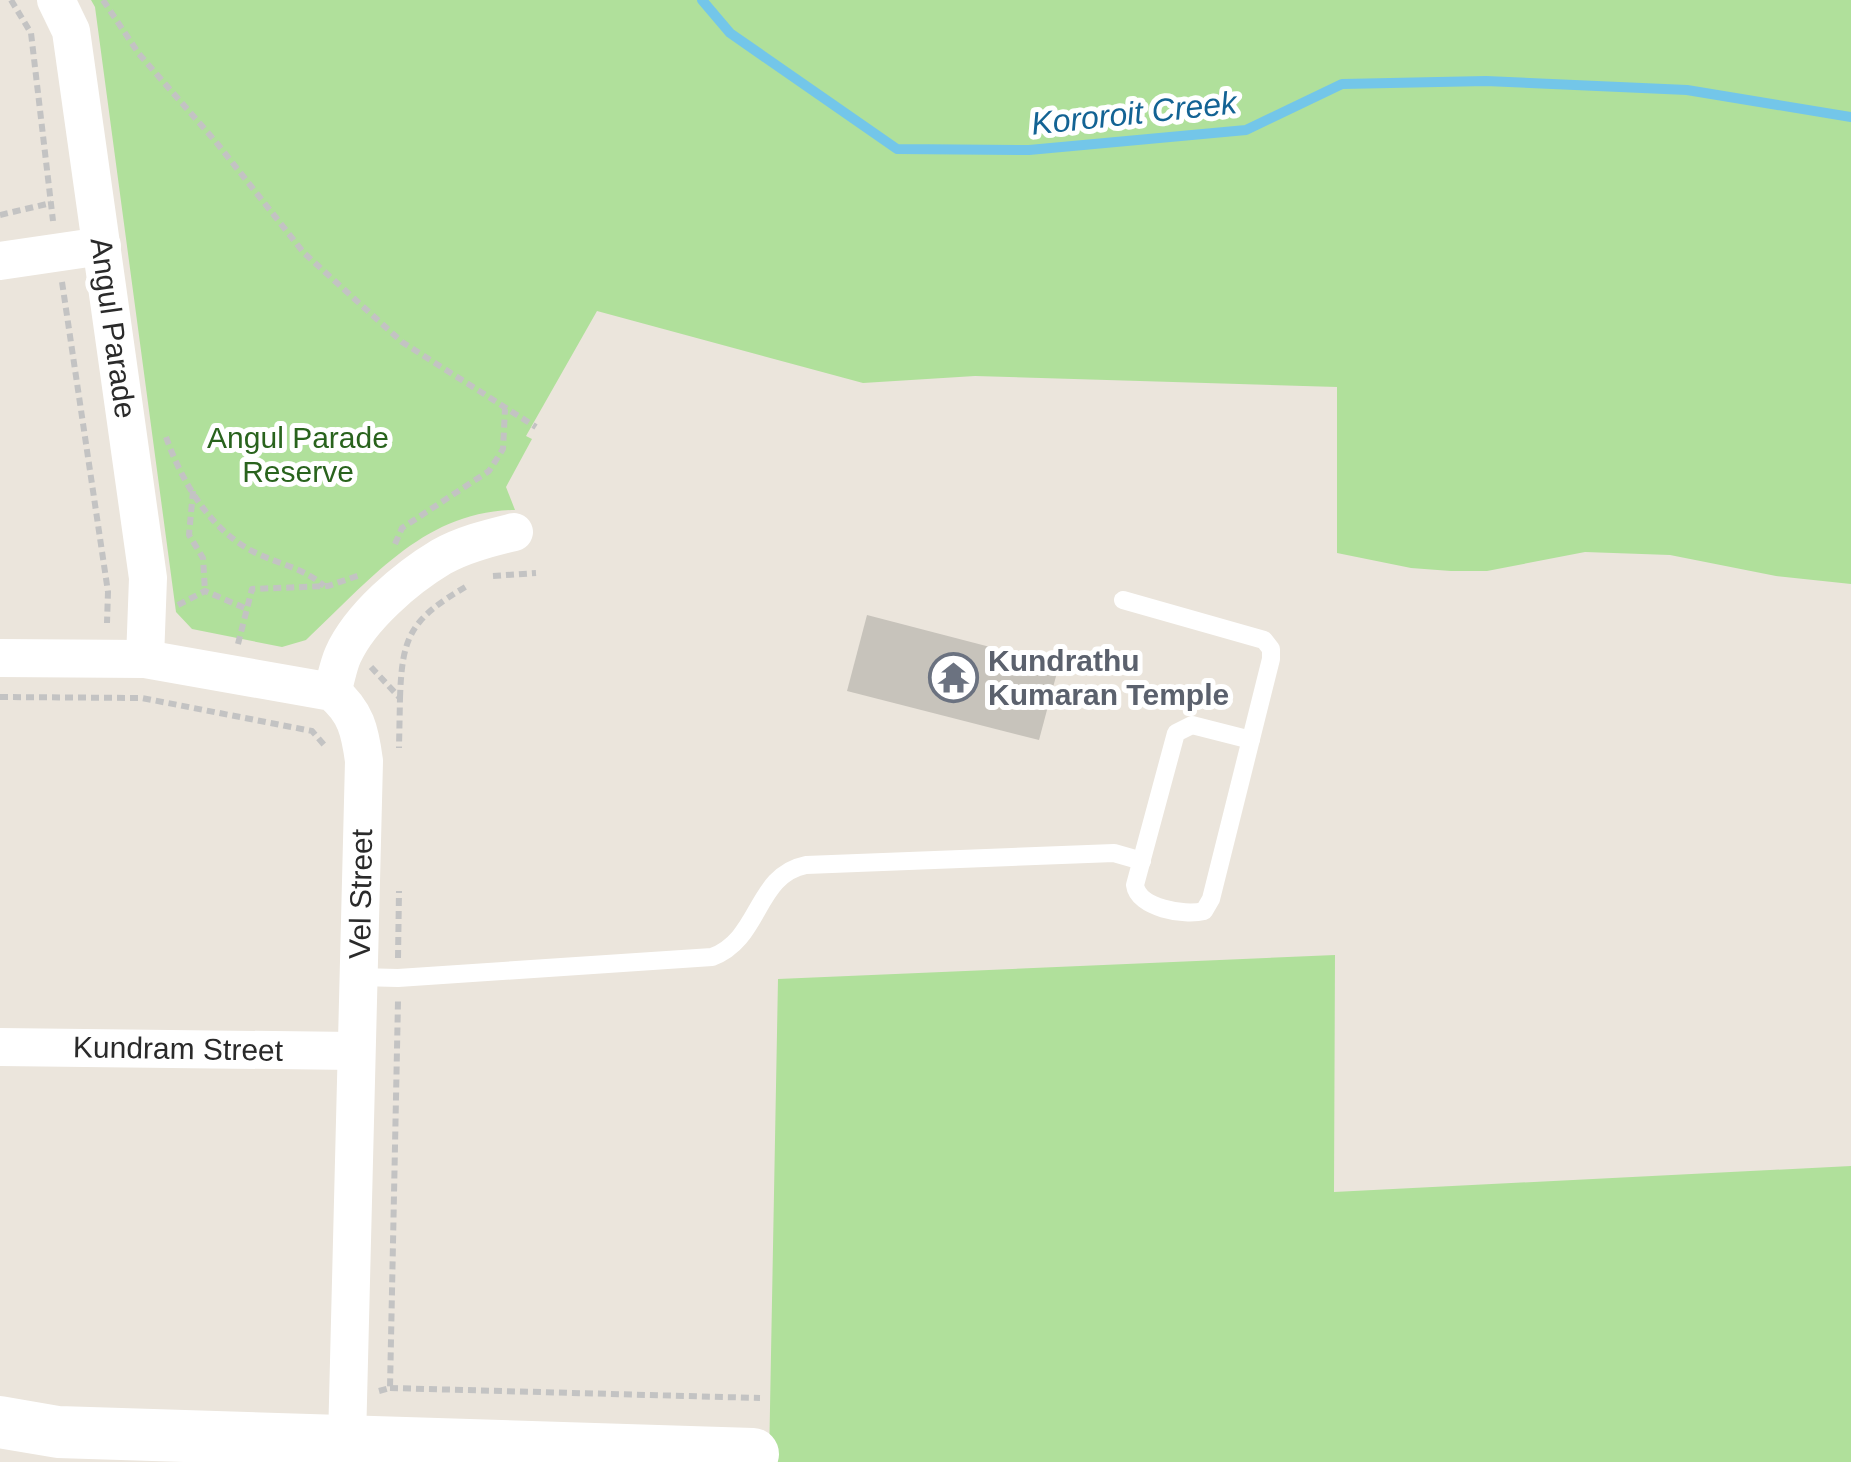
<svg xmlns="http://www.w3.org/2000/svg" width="1851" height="1462" font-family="Helvetica,sans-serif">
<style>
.green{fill:#b0e09b}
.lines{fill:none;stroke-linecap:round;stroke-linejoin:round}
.stream{stroke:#73c6e9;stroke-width:10}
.building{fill:#c7c3bb}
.path{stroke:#c3c3c3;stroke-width:6;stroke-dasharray:8 5;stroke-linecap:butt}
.lane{stroke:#fff;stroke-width:18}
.street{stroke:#fff;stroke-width:38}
.secondary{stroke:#fff;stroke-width:52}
.labels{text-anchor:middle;stroke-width:10;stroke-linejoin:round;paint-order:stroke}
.street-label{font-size:30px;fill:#2a2a2a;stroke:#fff}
.park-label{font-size:30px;fill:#29631d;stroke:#fff}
.worship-label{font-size:30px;font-weight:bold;fill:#5b616d;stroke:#fff;text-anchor:start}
.water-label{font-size:32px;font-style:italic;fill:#136394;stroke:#fff}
</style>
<rect width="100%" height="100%" fill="#ebe5dc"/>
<g class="green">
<path d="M91 0H1851V584L1776 576 1670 555 1585 552 1487 571H1451L1411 568 1337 553V387L975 376 863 383 597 311 526 436 532 439 506 487 515 510C423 511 369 582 306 640L282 647 192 629 176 612 95 7Z"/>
<polygon points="1335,955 1334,1192 1851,1166 1851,1462 769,1462 778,979"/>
</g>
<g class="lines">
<polyline class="stream" points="702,0 730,33 897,149 1029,150 1246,130 1342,84 1486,81 1687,90 1851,117"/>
</g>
<polygon class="building" points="867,615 1059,665 1039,740 847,691"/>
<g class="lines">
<g class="path">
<polyline points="11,0 31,33 53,221"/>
<polyline points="103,0 139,54 216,142 304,253 402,342 536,427"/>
<polyline points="0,215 51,203"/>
<polyline points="62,282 108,592 107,623"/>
<path d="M166 437C182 482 210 530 254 552 278 564 304 568 324 586"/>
<polyline points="193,491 189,535 203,558 205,591"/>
<polyline points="395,544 402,528 489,471 503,449 505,409"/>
<polyline points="493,576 536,573"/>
<polyline points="178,605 205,591 247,609"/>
<polyline points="238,644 252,589 328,586 360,575"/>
<polyline points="371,667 400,698 399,748"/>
<polyline points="0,697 142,698 312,731 326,747"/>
<path d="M400 698C402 635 411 619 467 586"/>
<polyline points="398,958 399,891"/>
<polyline points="390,1388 760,1398"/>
<polyline points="379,1391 390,1388 398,1001"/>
</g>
<g class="lane">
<path d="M1123 600 1264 640 1271 649V659L1211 899 1204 911C1184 916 1138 908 1135 885L1176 733 1192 725 1251 740"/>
<path d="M358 977 398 978 712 957C761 939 755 875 806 865L1114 853 1142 861"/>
</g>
<g class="street">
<polyline points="56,0 71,31 148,578 145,659"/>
<polyline points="0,261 102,246"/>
<path d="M0 658 145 659 332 692C356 712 360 731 364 761L347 1441"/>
<path d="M332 692C336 680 338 666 343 655 360 617 406 578 441 557 464 544 490 538 514 532"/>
<polyline points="0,1047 355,1051"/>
</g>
<polyline class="secondary" points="0,1422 58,1432 753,1454"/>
</g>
<defs>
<symbol id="temple-ring" viewBox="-11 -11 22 22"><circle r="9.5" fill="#fff" stroke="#6b7280" stroke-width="1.5"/><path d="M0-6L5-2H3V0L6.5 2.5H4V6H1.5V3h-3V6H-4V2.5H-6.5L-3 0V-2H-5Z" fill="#6b7280"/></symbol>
</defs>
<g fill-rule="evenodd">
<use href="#temple-ring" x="926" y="650" width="55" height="55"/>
</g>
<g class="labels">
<g class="street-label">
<text transform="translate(113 328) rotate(82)" y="10">Angul Parade</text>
<text transform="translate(361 894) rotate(-89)" y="10">Vel Street</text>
<text transform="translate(178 1049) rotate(1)" y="10">Kundram Street</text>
</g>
<g class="park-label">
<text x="298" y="448">Angul Parade<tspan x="298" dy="34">Reserve</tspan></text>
</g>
<g class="worship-label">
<text x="988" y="671">Kundrathu<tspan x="988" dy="34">Kumaran Temple</tspan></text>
</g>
<g class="water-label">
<text transform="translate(1134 113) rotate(-6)" y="11">Kororoit Creek</text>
</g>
</g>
</svg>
